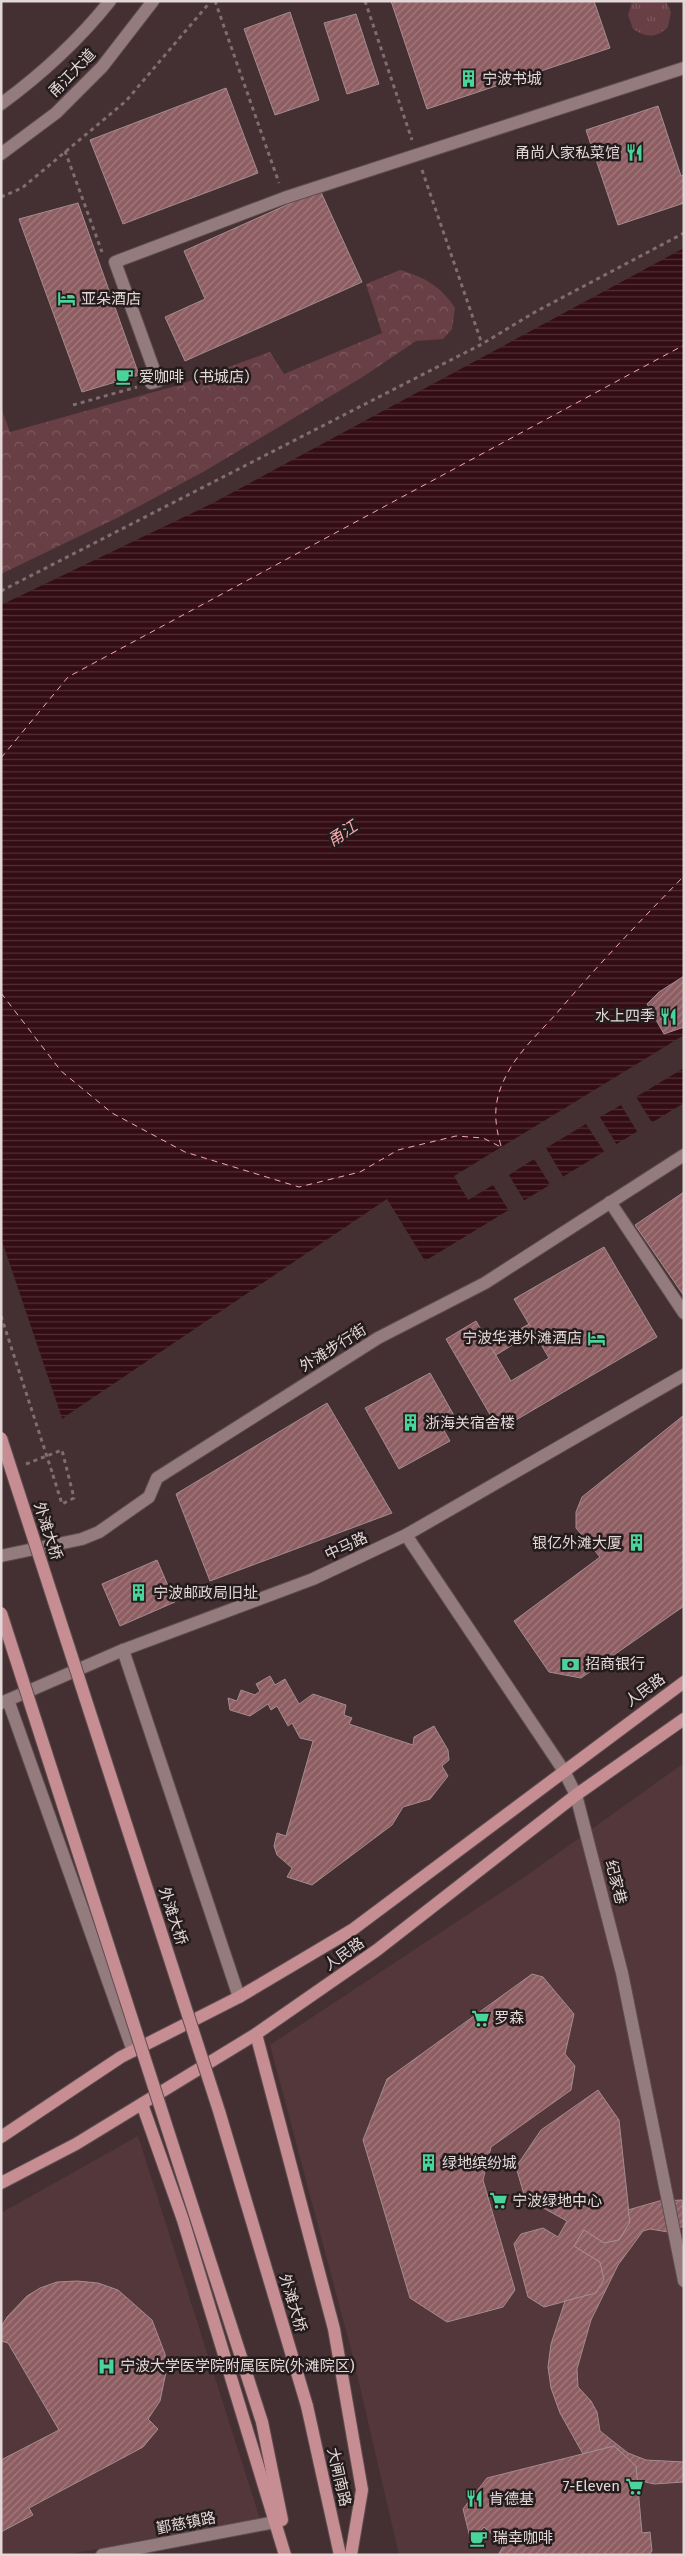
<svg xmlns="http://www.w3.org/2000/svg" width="685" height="2556" font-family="'Fira Sans','Noto Sans SC',sans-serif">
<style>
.built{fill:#53373a}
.grass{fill:url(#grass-tufts)}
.park{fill:url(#park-crowns)}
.water{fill:url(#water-rules)}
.pier{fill:#443032}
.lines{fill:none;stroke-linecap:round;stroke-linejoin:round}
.ferry{stroke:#f6a8b0;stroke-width:1;stroke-dasharray:6 5;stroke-linecap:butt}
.building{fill:url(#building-hatch);stroke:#a48c8e}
.minor-casing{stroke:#5e4d4f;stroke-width:14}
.major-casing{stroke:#5e4d4f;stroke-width:14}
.path{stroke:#7f6d6f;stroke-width:3;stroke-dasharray:4 4;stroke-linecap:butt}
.minor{stroke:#947c7e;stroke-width:12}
.major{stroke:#c68d92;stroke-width:12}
.major-bridge-casing{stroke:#5e4d4f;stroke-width:14;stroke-linecap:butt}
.path-bridge{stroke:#7f6d6f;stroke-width:3;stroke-dasharray:4 4;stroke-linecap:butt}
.major-bridge{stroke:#c68d92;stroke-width:12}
.labels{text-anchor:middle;stroke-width:5;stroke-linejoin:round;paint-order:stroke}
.street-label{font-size:15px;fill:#e4d7d8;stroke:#241b1c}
.poi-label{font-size:15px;fill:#e4d7d8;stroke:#241b1c;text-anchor:start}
.water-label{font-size:16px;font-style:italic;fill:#f6a8b0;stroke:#241b1c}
</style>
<defs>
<pattern id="grass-tufts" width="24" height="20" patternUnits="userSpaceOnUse" patternTransform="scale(1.25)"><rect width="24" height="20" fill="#673f44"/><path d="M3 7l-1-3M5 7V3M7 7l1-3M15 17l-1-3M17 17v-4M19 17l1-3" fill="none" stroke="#7d5a5e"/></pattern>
<pattern id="park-crowns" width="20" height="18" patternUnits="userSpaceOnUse" patternTransform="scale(1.25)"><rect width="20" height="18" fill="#673f44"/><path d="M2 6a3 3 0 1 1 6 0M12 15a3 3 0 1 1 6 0" fill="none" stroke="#7d5a5e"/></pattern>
<pattern id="water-rules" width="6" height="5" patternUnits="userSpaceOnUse" patternTransform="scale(1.25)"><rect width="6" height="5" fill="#340d14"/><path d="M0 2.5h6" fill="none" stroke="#513035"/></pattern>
<pattern id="building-hatch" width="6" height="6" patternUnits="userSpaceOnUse" patternTransform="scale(1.25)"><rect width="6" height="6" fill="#8d5d62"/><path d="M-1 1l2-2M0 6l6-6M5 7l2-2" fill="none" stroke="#a27b7f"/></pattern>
</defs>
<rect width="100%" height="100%" fill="#443032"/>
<g class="built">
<polygon points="684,1763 684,2555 399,2555 353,2357 270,2045 526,1876"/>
<polygon points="138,2136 260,2519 64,2555 1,2555 1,2213"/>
</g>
<path class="grass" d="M632 1H666L671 12 668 27C657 38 646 38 633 29L628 15Z"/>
<path class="park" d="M400 270C424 277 441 286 455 308L452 329 443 339 416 341 361 378 203 472 117 518 1 574V408L10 432 179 385 270 352 284 374 382 333 366 284Z"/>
<polygon class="water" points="684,248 684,1103 425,1261 387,1199 66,1416 1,1468 1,605 211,504"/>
<g class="pier">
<polygon points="684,1035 684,1068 636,1097 653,1124 638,1133 621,1105 600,1117 617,1145 605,1153 586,1124 546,1148 564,1178 551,1186 534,1159 509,1175 525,1202 509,1211 493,1185 468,1200 454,1176"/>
<polygon points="1,1238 63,1421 1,1471"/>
</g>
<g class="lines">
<g class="ferry">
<polyline points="1,758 68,677 684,345"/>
<polyline points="1,993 61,1071 112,1113 185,1152 299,1187 360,1172 398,1150 456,1136 483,1138 501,1147"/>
<path d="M501 1146C494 1122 493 1103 504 1080 515 1055 538 1034 556 1014 597 966 640 921 684 876"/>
</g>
</g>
<g class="building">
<polygon points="391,1 594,1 610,48 427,109"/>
<polygon points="290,12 319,100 275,115 244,29"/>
<polygon points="356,14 379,84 347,94 324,23"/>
<polygon points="226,88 258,173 123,224 90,140"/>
<polygon points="658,106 681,176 684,175 684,203 618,225 586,130"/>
<polygon points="320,190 362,282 185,361 165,317 205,299 184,251"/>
<polygon points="78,203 139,375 82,392 19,219"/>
<polygon points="684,976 684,1027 664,1034 647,1004 659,992"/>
<polygon points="684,1192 684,1296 635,1225"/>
<polygon points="604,1247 657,1337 499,1430 446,1339 476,1321 511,1381 549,1358 514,1299"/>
<polygon points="529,1324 534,1332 496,1355 490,1346"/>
<polygon points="430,1373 456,1419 442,1427 450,1441 399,1469 365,1408"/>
<polygon points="327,1403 392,1513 210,1581 176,1494"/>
<polygon points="684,1415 684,1606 581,1678 549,1672 514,1621 600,1557 576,1528 576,1512 582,1497"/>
<polygon points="157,1560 175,1602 120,1626 102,1584"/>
<polygon points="270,1676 275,1685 285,1679 299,1704 313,1694 346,1705 344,1715 352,1718 349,1724 413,1745 414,1737 434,1726 448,1750 449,1760 442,1766 448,1776 430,1799 403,1807 392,1825 312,1885 287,1877 292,1868 277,1855 274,1846 277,1833 286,1836 313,1741 300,1738 292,1723 288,1726 277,1706 271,1710 268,1704 250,1716 230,1710 228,1698 237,1701 241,1690 255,1695 260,1691 256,1684"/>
<polygon points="532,1974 543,1977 574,2014 565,2054 575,2066 571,2090 491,2147 483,2180 515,2290 503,2307 447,2322 410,2298 363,2140 387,2079"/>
<polygon points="598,2090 619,2120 630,2222 619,2240 604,2243 584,2230 574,2246 600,2262 604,2279 596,2293 544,2307 528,2297 514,2244 521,2234 543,2228 558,2237 567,2221 525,2198 516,2167 541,2130"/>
<polygon points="682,2200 684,2226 668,2232 650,2229 643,2231 618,2265 591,2320 577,2369 578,2387 591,2401 597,2412 600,2431 628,2453 646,2460 684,2462 684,2482 654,2484 637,2480 636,2466 614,2446 583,2454 560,2413 551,2388 548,2367 551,2344 565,2301 596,2293 604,2279 600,2262 574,2246 584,2230 604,2243 619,2240 630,2222 628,2210 659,2201"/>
<polygon points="77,2281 98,2283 118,2290 152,2320 165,2354 166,2372 160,2401 148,2419 158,2429 143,2447 29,2508 33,2515 1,2532 1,2460 59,2430 8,2343 1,2341 1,2327 7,2317 27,2296 40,2288 57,2282"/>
<polygon points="614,2446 636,2466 642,2533 650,2532 652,2551 649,2555 498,2555 504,2545 484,2527 471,2541 463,2509 487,2478"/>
</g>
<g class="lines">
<defs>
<g id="minor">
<path d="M1 104C42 74 78 41 110 1"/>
<polyline points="1,154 56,113 102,67 153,1"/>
<polyline points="151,383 158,381 115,262 284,198 684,68"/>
<polyline points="610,1202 684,1313"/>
<polyline points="406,1535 564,1771 576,1795 622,1973 684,2281"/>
<polyline points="1,1556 82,1539 99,1532 149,1497 157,1478 378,1338 485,1283 684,1155"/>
<polyline points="123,1650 239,1997"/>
<polyline points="8,1700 133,2051"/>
<polyline points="1,1703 123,1650 313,1579 406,1535 684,1375"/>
<polyline points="102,2555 275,2522"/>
</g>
<g id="major">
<polyline points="256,2034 334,2329 362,2490 351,2555"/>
<polyline points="142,2104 183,2220 285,2555"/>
<polyline points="1,2137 121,2057 239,1997 352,1930 684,1682"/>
<polyline points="1,2183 76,2144 256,2034 377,1950 576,1795 684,1719"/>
<polyline points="307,2406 340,2555"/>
<polyline points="262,2422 282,2520"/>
</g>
</defs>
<use href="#minor" class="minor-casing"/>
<use href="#major" class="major-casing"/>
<g class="path">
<polyline points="215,1 279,183"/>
<polyline points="365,1 412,140"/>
<polyline points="65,151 102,252"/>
<polyline points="422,170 482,344"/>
<polyline points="1,197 22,188 126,101 211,1"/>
<polyline points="73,405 137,387"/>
<polyline points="1,591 482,344 535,312 684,233"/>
<polyline points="26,1464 62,1450 74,1498 62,1504 52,1472"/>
</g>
<use href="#minor" class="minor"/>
<use href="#major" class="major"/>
<defs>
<g id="major-bridge">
<polyline points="1,1438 219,2111 307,2406"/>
<polyline points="1,1613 262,2422"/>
</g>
</defs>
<use href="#major-bridge" class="major-bridge-casing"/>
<polyline class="path-bridge" points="1,1316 52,1472"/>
<use href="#major-bridge" class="major-bridge"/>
</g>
<defs>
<symbol id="building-bare" viewBox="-9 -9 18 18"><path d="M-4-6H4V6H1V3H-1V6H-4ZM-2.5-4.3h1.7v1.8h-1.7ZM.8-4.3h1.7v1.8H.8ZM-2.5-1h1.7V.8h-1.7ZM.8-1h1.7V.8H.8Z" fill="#49d49c" stroke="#241b1c" stroke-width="2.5" paint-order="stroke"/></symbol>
<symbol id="restaurant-bare" viewBox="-9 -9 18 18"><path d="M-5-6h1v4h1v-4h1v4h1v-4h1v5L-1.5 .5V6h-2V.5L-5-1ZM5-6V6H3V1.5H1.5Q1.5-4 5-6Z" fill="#49d49c" stroke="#241b1c" stroke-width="2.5" paint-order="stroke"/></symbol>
<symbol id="hotel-bare" viewBox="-9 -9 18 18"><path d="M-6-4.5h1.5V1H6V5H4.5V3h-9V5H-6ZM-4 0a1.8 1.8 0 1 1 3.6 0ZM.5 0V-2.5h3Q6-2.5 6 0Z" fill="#49d49c" stroke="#241b1c" stroke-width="2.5" paint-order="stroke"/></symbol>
<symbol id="cafe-bare" viewBox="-9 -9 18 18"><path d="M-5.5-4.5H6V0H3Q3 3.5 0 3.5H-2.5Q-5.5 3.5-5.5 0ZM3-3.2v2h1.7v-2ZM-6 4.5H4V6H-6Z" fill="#49d49c" stroke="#241b1c" stroke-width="2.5" paint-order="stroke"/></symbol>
<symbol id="bank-bare" viewBox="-9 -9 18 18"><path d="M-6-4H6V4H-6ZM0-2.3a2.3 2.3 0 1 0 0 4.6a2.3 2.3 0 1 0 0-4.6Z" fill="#49d49c" stroke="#241b1c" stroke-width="2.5" paint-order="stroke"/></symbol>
<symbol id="supermarket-bare" viewBox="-9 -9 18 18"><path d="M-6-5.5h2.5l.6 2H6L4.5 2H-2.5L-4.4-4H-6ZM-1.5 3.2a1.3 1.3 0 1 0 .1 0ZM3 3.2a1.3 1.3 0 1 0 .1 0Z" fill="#49d49c" stroke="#241b1c" stroke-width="2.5" paint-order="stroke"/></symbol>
<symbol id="hospital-bare" viewBox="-9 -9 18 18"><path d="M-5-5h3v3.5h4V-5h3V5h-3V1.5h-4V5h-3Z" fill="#49d49c" stroke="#241b1c" stroke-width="2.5" paint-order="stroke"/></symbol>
</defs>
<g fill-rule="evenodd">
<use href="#building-bare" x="456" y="66" width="25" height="25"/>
<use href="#restaurant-bare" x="622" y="140" width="25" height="25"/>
<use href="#hotel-bare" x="54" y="286" width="25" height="25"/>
<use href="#cafe-bare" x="112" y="364" width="25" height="25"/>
<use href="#restaurant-bare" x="656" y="1004" width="25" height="25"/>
<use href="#hotel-bare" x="584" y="1326" width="25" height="25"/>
<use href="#building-bare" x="398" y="1410" width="25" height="25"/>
<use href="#building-bare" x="624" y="1530" width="25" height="25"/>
<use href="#building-bare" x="126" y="1580" width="25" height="25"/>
<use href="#bank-bare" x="558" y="1652" width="25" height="25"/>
<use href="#supermarket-bare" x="468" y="2006" width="25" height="25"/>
<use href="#building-bare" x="416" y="2150" width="25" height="25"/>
<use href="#supermarket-bare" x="486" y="2188" width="25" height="25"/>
<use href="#hospital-bare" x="94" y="2354" width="25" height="25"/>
<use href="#supermarket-bare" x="622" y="2474" width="25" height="25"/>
<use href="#restaurant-bare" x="462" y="2486" width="25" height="25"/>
<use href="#cafe-bare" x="466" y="2526" width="25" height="25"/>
</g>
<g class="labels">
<g class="street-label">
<text transform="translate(72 73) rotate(-46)" y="5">甬江大道</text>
<text transform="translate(333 1348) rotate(-32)" y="5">外滩步行街</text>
<text transform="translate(48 1531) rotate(72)" y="5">外滩大桥</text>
<text transform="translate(346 1546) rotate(-25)" y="5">中马路</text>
<text transform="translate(645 1690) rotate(-36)" y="5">人民路</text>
<text transform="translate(616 1882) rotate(76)" y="5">纪家巷</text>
<text transform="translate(173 1916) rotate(72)" y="5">外滩大桥</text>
<text transform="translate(344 1954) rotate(-35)" y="5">人民路</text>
<text transform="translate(293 2303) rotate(73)" y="5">外滩大桥</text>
<text transform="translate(339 2477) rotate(77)" y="5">大闸南路</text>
<text transform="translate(186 2523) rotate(-11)" y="5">鄞慈镇路</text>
</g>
<g class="poi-label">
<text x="482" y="84">宁波书城</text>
<text x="620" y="158" text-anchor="end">甬尚人家私菜馆</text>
<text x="81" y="304">亚朵酒店</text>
<text x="139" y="382">爱咖啡（书城店）</text>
<text x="655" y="1021" text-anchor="end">水上四季</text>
<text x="582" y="1343" text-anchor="end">宁波华港外滩酒店</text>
<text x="425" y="1428">浙海关宿舍楼</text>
<text x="622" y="1548" text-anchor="end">银亿外滩大厦</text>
<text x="153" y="1598">宁波邮政局旧址</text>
<text x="585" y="1669">招商银行</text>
<text x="494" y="2023">罗森</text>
<text x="442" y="2168">绿地缤纷城</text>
<text x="512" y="2206">宁波绿地中心</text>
<text x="120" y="2371">宁波大学医学院附属医院(外滩院区)</text>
<text x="620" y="2491" text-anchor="end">7-Eleven</text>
<text x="489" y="2504">肯德基</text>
<text x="493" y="2543">瑞幸咖啡</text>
</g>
<g class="water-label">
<text transform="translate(342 833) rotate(-34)" y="6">甬江</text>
</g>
</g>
<rect width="685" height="2556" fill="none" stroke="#e4d7d8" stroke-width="5"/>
</svg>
